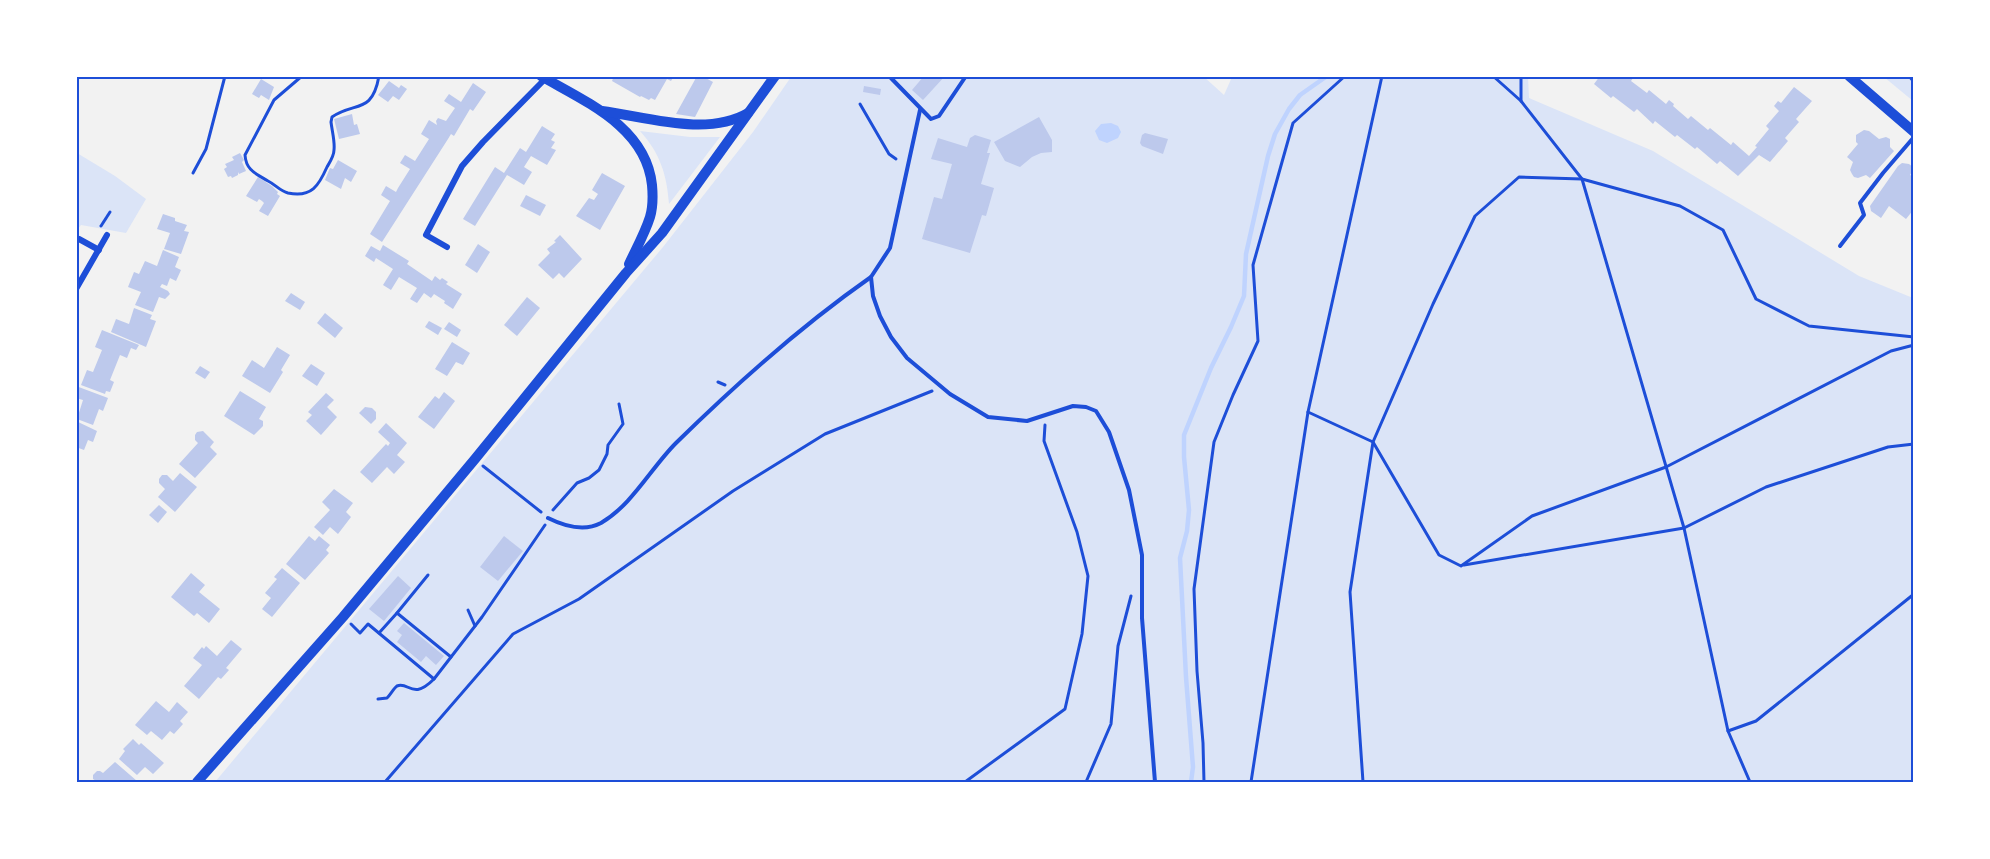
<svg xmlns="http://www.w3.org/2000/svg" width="1990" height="859" font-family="Quicksand,sans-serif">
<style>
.green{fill:#dbe4f7}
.water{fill:#bfd3fe}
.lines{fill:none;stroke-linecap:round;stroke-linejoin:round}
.stream{stroke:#bfd3fe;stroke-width:4.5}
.building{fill:#bdc9ec}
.path{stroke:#1d4ed8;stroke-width:3}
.service{stroke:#1d4ed8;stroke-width:4}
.minor{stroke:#1d4ed8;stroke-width:6}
.secondary{stroke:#1d4ed8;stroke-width:10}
.neatline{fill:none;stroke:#1d4ed8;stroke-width:2}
</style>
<rect width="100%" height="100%" fill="#f2f2f2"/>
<g class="green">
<polygon points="1203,76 1224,95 1232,77 1528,77 1529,98 1653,151 1859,276 1913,298 1913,782 215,782 663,247 753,132 791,77"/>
<polygon points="1884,77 1913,77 1913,101"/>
<path d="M640 131 690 137H720L669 204C667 175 660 153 640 131Z"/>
<polygon points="77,153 115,176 146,199 126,233 81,225 77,230"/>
</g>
<polygon class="water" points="1111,123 1118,126 1121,132 1118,138 1107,143 1099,140 1095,131 1101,124"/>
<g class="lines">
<polyline class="stream" points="1191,782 1193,767 1186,677 1180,558 1187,531 1189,510 1184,457 1184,435 1211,368 1231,327 1244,296 1246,254 1268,156 1275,134 1289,109 1300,95 1327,76"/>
</g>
<g class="building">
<polygon points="614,76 674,76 671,81 667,79 655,100 651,98 649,100 641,96 640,97 612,81"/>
<polygon points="697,76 700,78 702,76 713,82 695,117 676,114"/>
<polygon points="924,76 945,76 923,100 912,90"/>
<polygon points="1600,76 1621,76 1624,79 1626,76 1631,76 1633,78 1631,81 1647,93 1649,90 1666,104 1669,100 1674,104 1673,106 1688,119 1691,116 1708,130 1710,128 1731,145 1733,142 1749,156 1757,147 1755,146 1769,129 1766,126 1779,111 1774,106 1778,101 1781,103 1794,87 1812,101 1796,119 1799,122 1785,138 1788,141 1770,162 1759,155 1738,176 1720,161 1717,164 1697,147 1695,149 1677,135 1675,137 1655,121 1653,124 1637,109 1634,112 1613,96 1611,98 1594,84"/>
<polygon points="261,79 274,87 269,100 261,95 259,98 252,94"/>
<polygon points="389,81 399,88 401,85 407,89 399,100 393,96 388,102 378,95"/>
<polygon points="473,83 486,92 473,111 470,109 454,136 451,134 448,139 382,242 370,234 390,201 381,195 386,186 396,192 398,188 410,169 400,163 405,155 415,161 429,139 421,134 429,120 437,125 436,121 438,118 446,121 455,108 444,101 449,94 461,102"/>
<polygon points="864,86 881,89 880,95 863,92"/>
<polygon points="352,114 354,125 357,124 360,134 339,139 334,119"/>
<polygon points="1039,117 1052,140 1052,152 1041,153 1032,157 1020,167 1005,161 994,142"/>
<polygon points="542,126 555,134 551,140 555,142 551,148 556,150 547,165 531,156 524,167 532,172 524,185 507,175 475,226 463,219 495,167 504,173 520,148 526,152"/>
<polygon points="1864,130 1869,131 1879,139 1886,137 1890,139 1890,147 1894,151 1870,178 1866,175 1858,178 1854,177 1852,174 1850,170 1853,162 1847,157 1858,144 1856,142 1856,135"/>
<polygon points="1145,133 1168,139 1163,154 1142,146 1140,143 1142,135"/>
<polygon points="975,135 991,140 987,153 990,153 981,184 994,188 986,216 982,215 970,253 922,239 934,197 942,199 952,164 931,159 938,138 967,147 970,138"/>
<polygon points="240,153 244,160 242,162 246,171 239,174 238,172 238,175 232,178 231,176 228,177 224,169 227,167 225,164 234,160 232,157"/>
<polygon points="338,160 357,171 351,182 345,178 341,189 325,180 330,168 333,169"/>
<polygon points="1902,163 1909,164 1914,168 1910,175 1914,177 1914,209 1906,219 1889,206 1881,218 1871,211 1870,206 1898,166"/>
<polygon points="602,173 625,186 600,230 576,216 589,198 594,200 598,194 592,190"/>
<polygon points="258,177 272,186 278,192 277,194 280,196 268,216 259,211 264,203 262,201 259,199 257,202 246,196"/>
<polygon points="526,195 546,205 540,216 520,206"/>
<polygon points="163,214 175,218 175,221 187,225 184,231 189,232 181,254 164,249 170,233 157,229"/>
<polygon points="560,235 582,259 564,278 559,273 553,279 538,265 550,253 547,249 556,242 554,241"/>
<polygon points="478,244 490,252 477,273 465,265"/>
<polygon points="383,245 409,261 407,264 432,281 435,276 440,280 442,278 448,282 446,284 462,294 453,309 444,303 445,301 434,294 431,298 424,293 417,303 410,299 417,288 399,277 391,290 383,285 393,269 376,258 374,262 365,256 371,246 380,251"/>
<polygon points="163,250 179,257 175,267 181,270 176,281 170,278 167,286 162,284 160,287 168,291 170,294 165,299 159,297 153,312 135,305 141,292 128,287 134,272 139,274 145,261 157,266"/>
<polygon points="291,293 305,302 300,310 285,301"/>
<polygon points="527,297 540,308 517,336 504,325"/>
<polygon points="134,308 152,315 150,319 156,321 146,347 111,332 116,319 129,324"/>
<polygon points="325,313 343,328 335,338 317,323"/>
<polygon points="429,321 442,328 438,335 425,327"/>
<polygon points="449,322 461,330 457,337 444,329"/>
<polygon points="102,330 139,345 136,350 131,348 127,358 120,355 110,380 114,382 110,392 106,391 105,394 81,385 87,370 93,372 102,350 95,347"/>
<polygon points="452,342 470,353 463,365 456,362 447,376 435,369"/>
<polygon points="277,347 290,355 281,370 283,372 270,393 242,376 252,360 264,368"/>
<polygon points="311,364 325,373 317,386 302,376"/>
<polygon points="200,366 210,372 205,379 195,373"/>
<polygon points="76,386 108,398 103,411 99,409 93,425 77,419 83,400 76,398"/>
<polygon points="240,391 266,407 259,419 263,421 263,426 254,435 224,416"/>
<polygon points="444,392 455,401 434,429 418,417 435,396 439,399"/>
<polygon points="326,393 334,400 327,407 337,417 321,435 306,421 312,415 308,412"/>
<polygon points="365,407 372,408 376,412 376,419 371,424 359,413"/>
<polygon points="76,421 97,431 93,442 88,440 84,450 76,447"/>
<polygon points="386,423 407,443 397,455 405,462 394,474 387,467 372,483 360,472 386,444 388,446 390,443 378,432"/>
<polygon points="203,431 214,442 210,447 217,454 195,478 179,464 198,443 195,440 195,435 197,432"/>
<polygon points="180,473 197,487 175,512 158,497 165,489 159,483 159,479 162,475 167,475 173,481"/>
<polygon points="334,489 353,503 346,512 351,517 338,534 330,527 323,535 314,527 330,510 322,502"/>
<polygon points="159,505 167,512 158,523 149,515"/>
<polygon points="309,536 315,541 319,536 330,545 326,550 329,553 305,580 286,564"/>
<polygon points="504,536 523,551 498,581 480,567"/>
<polygon points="282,568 300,583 272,617 262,609 271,598 265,593 277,579 274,577"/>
<polygon points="191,573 205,585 199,592 220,609 209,623 197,613 194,616 171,597"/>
<polygon points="398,576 411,588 384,621 369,609"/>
<polygon points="404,623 444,656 436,665 426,656 421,662 397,642 402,635 397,631"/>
<polygon points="231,640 242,649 226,668 229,670 221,679 218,677 199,699 184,686 202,665 193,658 202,647 204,649 206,646 217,656"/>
<polygon points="156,701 169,712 177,702 188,712 180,721 183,724 174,734 170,731 162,740 151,731 147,735 135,725"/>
<polygon points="133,739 139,745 141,743 164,763 153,774 145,767 137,775 119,759 125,751 123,749"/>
<polygon points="115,762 137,781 136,782 98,782 93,779 93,775 97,771 100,771 103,773"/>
</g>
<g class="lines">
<g class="path">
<path d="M302 76 274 100 245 155C246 171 257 174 268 181 276 185 280 191 288 193 312 198 319 185 327 167 330 162 334 156 334 150 335 141 332 131 331 122L332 117C355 101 372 115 379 76"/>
<polyline points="1493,76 1521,101 1582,179 1684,528 1728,731 1750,782"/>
<polyline points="1521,76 1521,101"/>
<polyline points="1909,76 1914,82"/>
<polyline points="860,104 889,154 896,159"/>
<polyline points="193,173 206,149 225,76"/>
<polyline points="101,226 110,212"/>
<polyline points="718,382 725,385"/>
<polyline points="1308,412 1373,442 1439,555 1461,566 1532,516 1666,467 1891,351 1914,345"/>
<polyline points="483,466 541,512"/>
<polyline points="553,510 577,483 589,478 599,470 607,454 608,445 623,424 619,404"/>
<polyline points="1464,565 1684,528 1766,487 1888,447 1914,444"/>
<polyline points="468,610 475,626"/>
<polyline points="397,613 428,575"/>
<polyline points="351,624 360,633 368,624 434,679"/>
<polyline points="379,633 397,613 451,657"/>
<path d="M378 699 387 698C390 695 394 688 397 686 409 681 412 701 434 679L482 617 545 525"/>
<polyline points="1728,731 1756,721 1914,594"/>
<polyline points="385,782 513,634 579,599 733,491 825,434 932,391"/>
<polyline points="965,782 1065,709 1082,634 1088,576 1077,532 1044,441 1045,425"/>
<polyline points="1086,782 1111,724 1118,646 1131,596"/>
<polyline points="1204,782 1203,743 1197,671 1194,589 1214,442 1233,395 1258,341 1253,265 1293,123 1345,76"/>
<polyline points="1251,782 1308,412 1382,76"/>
<polyline points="1363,782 1350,592 1373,442 1433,304 1475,216 1519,177 1582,179 1680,206 1723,230 1756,299 1809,326 1914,337"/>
</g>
<g class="service">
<polyline points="889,76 931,119 939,116 966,76"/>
<polyline points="920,110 890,248 871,277 873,296 880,316 891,337 907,358 950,394 988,417 1027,421 1073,406 1086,407 1096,411 1109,432 1129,490 1142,555 1142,618 1155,782"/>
<polyline points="1840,246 1864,215 1860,203 1883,173 1914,137"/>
<path d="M548 518C564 526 584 532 601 523 632 505 651 468 676 443 737 383 801 326 871 277"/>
</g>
<g class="minor">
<polyline points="79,239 99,250"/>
<polyline points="447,247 426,235 462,166 483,142 545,79"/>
<polyline points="76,289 107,235"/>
</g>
<g class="secondary">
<path d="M541 76C586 102 646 127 652 185 653 196 653 207 650 217 645 233 636 249 629 264"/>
<polyline points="1849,76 1914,132"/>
<path d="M602 111C647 117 707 137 748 113"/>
<polyline points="197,782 343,617 475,459 626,273 662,233 775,76"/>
</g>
</g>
<rect width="1990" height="859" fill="none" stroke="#ffffff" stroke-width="156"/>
<rect x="78" y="78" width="1834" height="703" class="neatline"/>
</svg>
